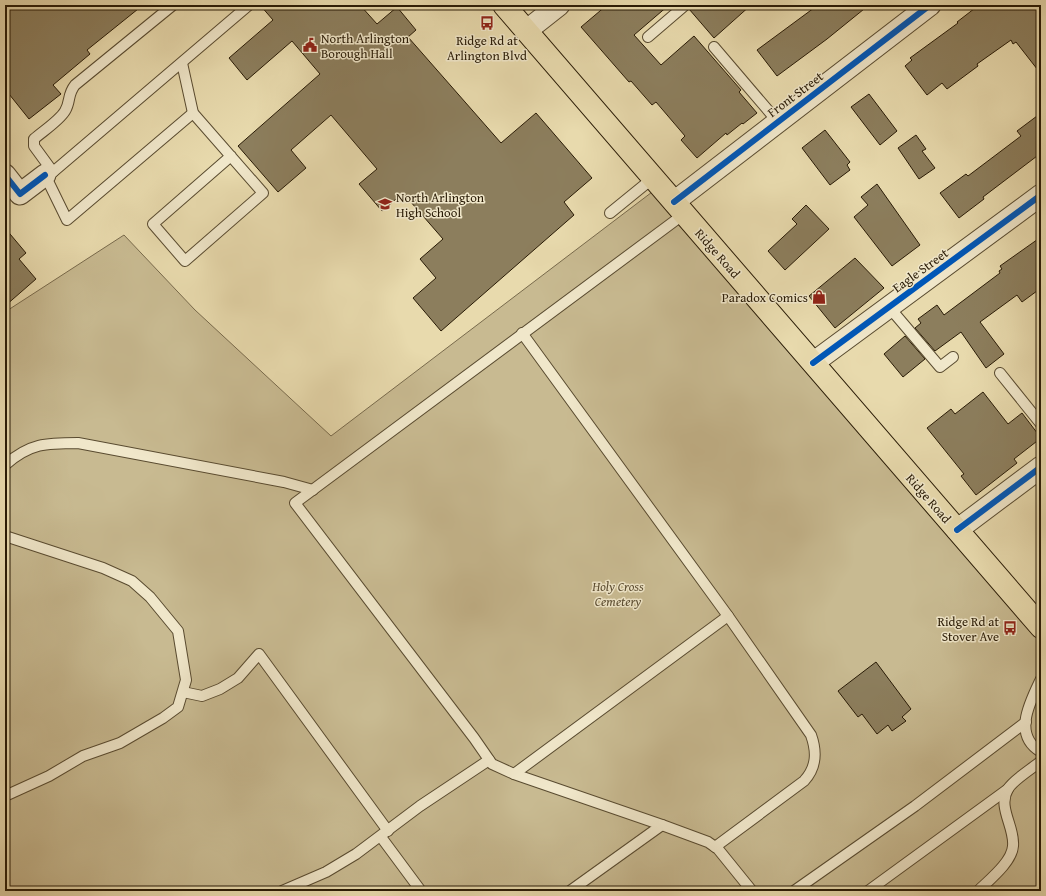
<svg xmlns="http://www.w3.org/2000/svg" width="1046" height="896" font-family="'Gentium Book Plus',serif">
<style>
.green{fill:#c8ba91;stroke:#786a4c}
.building{fill:#8c7e5d;stroke:#291b06}
.lines{fill:none;stroke-linecap:round;stroke-linejoin:round}
.lane-casing{stroke:#594b30;stroke-width:12}
.street-casing{stroke:#594b30;stroke-width:23}
.primary-casing{stroke:#291b06;stroke-width:24}
.lane{stroke:#f0e7ca;stroke-width:10}
.street{stroke:#f0e7ca;stroke-width:21}
.primary{stroke:#e8daad;stroke-width:22}
.cycleway-casing{stroke:#f0e7ca;stroke-width:8}
.cycleway{stroke:#0057b8;stroke-width:6}
.labels{text-anchor:middle;stroke-width:3;stroke-linejoin:round;paint-order:stroke}
.poi-label{font-size:13px;fill:#291b06;stroke:#f0e7ca;text-anchor:start}
.street-label{font-size:13px;fill:#291b06;stroke:#f0e7ca}
.park-label{font-size:13px;font-style:italic;fill:#594b30;stroke:#f0e7ca}
</style>
<rect width="100%" height="100%" fill="#e8daad"/>
<filter id="stains"><feTurbulence type="fractalNoise" baseFrequency=".005" numOctaves="4"/><feColorMatrix values="0 0 0 0 .2 0 0 0 0 .09 0 0 0 0 .02 0 0 0 .5 -.17"/></filter>
<radialGradient id="worn" r=".72"><stop offset=".6" stop-color="#630" stop-opacity="0"/><stop offset="1" stop-color="#630" stop-opacity=".3"/></radialGradient>
<polygon class="green" points="660,186 1041,627 1041,891 5,891 5,312 124,235 195,310 331,436"/>
<g class="building">
<polygon points="5,5 143,5 87,50 90,54 53,85 61,94 29,119 5,89"/>
<polygon points="260,5 360,5 377,24 397,7 416,30 408,37 501,143 536,113 592,178 564,202 574,215 441,331 413,298 436,278 420,259 443,239 403,193 382,211 359,184 377,169 331,115 291,150 306,168 278,192 238,146 320,74 292,41 247,80 229,58 273,20"/>
<polygon points="607,5 669,5 634,35 661,65 694,36 741,90 739,92 757,113 743,124 742,123 727,135 726,133 697,158 681,140 685,136 656,102 652,105 631,81 629,82 581,27"/>
<polygon points="689,5 751,5 714,38 689,9"/>
<polygon points="818,5 869,5 827,39 777,76 757,50"/>
<polygon points="979,5 1041,5 1041,74 1016,42 1013,44 1011,40 977,64 978,66 947,89 942,83 927,95 905,66 912,60 910,58 958,23 957,22"/>
<polygon points="869,94 897,131 880,145 851,107"/>
<polygon points="1041,113 1041,153 983,197 984,199 959,218 940,193 966,174 968,176 1021,136 1017,131"/>
<polygon points="825,130 850,162 847,165 850,170 830,185 802,148"/>
<polygon points="916,135 926,149 922,151 935,168 919,179 898,148"/>
<polygon points="877,184 920,245 892,266 854,217 868,205 861,197"/>
<polygon points="806,205 829,229 785,270 768,251 797,224 792,219"/>
<polygon points="5,228 26,253 19,259 36,279 5,306"/>
<polygon points="1041,237 1041,288 1022,302 1017,295 980,322 1004,354 986,368 961,332 935,351 915,328 921,323 918,319 937,305 944,315 1000,273 999,271 1002,269 1000,266"/>
<polygon points="855,258 884,288 835,328 809,296"/>
<polygon points="905,336 925,359 903,377 884,354"/>
<polygon points="983,392 1008,424 1022,413 1041,438 1014,459 1017,463 976,495 961,476 964,474 927,428 951,409 955,414"/>
<polygon points="876,662 911,709 902,717 906,721 892,731 888,725 877,734 862,714 858,717 838,691"/>
</g>
<g class="lines">
<defs>
<g id="lane">
<polyline points="648,37 683,7 682,5"/>
<polyline points="714,47 778,122"/>
<polyline points="182,63 193,113 263,193 185,261 153,224 231,156"/>
<polyline points="193,113 67,220 45,175 53,172 249,5"/>
<path d="M53 172 34 146V139C43 131 59 121 65 111 71 101 67 95 75 85L173 5"/>
<polyline points="610,213 653,178"/>
<polyline points="684,214 295,503 474,738 492,764 514,774 662,825 708,842 718,849 752,891"/>
<polyline points="889,307 940,367 953,357"/>
<path d="M522 333 728 616 811 735C817 752 817 767 804 781L715 847"/>
<polyline points="1000,373 1041,424"/>
<path d="M5 465C30 443 46 443 78 443L284 482 313 490"/>
<polyline points="5,536 103,568 132,581 150,597 178,631 186,680 178,707 163,718 120,743 83,756 49,776 5,796"/>
<path d="M1041 679C1030 702 1012 735 1041 752"/>
<polyline points="183,692 202,696 220,689 238,678 259,654 388,831"/>
<polyline points="514,774 728,616"/>
<polyline points="381,837 421,891"/>
<polyline points="282,891 326,872 356,854 420,806 489,760"/>
<polyline points="570,891 662,825"/>
<polyline points="794,891 915,806 1026,722"/>
<polyline points="868,891 1008,789"/>
<path d="M978 891C989 880 1012 862 1013 846 1015 827 997 807 1008 789 1013 780 1033 768 1041 761"/>
</g>
<g id="street">
<polyline points="526,31 559,5"/>
<polyline points="5,175 20,194 45,175"/>
<polyline points="674,202 930,5"/>
<polyline points="813,363 1041,195"/>
<polyline points="957,530 1041,467"/>
</g>
<polyline id="primary" points="504,5 1041,627"/>
</defs>
<use href="#lane" class="lane-casing"/>
<use href="#street" class="street-casing"/>
<use href="#primary" class="primary-casing"/>
<use href="#lane" class="lane"/>
<use href="#street" class="street"/>
<use href="#primary" class="primary"/>
<defs>
<g id="cycleway">
<polyline points="5,175 20,194 45,175"/>
<polyline points="674,202 930,5"/>
<polyline points="813,363 1041,195"/>
<polyline points="957,530 1041,467"/>
</g>
</defs>
<use href="#cycleway" class="cycleway-casing"/>
<use href="#cycleway" class="cycleway"/>
</g>
<defs>
<symbol id="bus-bare" viewBox="-9 -9 18 18"><path d="M-5-6H5V4H4V6H2V4H-2V6H-4V4H-5ZM-3.5-4V0h7V-4ZM-3.5 1.2v1.5H-2V1.2ZM2 1.2v1.5H3.5V1.2Z" fill="#8f2418" stroke="#f0e7ca" stroke-width="2.5" paint-order="stroke"/></symbol>
<symbol id="civic-bare" viewBox="-9 -9 18 18"><path d="M-.6-6.5H3V-4.5H.6V-3L4-1V1h2V6H-6V1h2V-1L-.6-3ZM-1.2 2.5V6h2.4V2.5Z" fill="#8f2418" stroke="#f0e7ca" stroke-width="2.5" paint-order="stroke"/></symbol>
<symbol id="school-bare" viewBox="-9 -9 18 18"><path d="M0-5L7-2L0 1L-7-2ZM-4 1L0 2.5L4 1V4Q0 6-4 4Z" fill="#8f2418" stroke="#f0e7ca" stroke-width="2.5" paint-order="stroke"/></symbol>
<symbol id="shop-bare" viewBox="-9 -9 18 18"><path d="M-5-2.5h2.3a2.7 3.5 0 0 1 5.4 0H5L5.5 6h-11ZM-1.5-2.5h3a1.5 2.3 0 0 0-3 0Z" fill="#8f2418" stroke="#f0e7ca" stroke-width="2.5" paint-order="stroke"/></symbol>
</defs>
<g fill-rule="evenodd">
<use href="#bus-bare" x="477" y="13" width="20" height="20"/>
<use href="#civic-bare" x="300" y="35" width="20" height="20"/>
<use href="#school-bare" x="375" y="194" width="20" height="20"/>
<use href="#shop-bare" x="809" y="287" width="20" height="20"/>
<use href="#bus-bare" x="1000" y="618" width="20" height="20"/>
</g>
<g class="labels">
<g class="poi-label">
<text x="321" y="43">North Arlington<tspan x="321" dy="15">Borough Hall</tspan></text>
<text x="487" y="45" text-anchor="middle">Ridge Rd at<tspan x="487" dy="15">Arlington Blvd</tspan></text>
<text x="396" y="202">North Arlington<tspan x="396" dy="15">High School</tspan></text>
<text x="808" y="302" text-anchor="end">Paradox Comics</text>
<text x="999" y="626" text-anchor="end">Ridge Rd at<tspan x="999" dy="15">Stover Ave</tspan></text>
</g>
<g class="street-label">
<text transform="translate(795 94) rotate(-37)" y="5">Front Street</text>
<text transform="translate(718 253) rotate(49)" y="5">Ridge Road</text>
<text transform="translate(920 270) rotate(-36)" y="5">Eagle Street</text>
<text transform="translate(929 498) rotate(49)" y="5">Ridge Road</text>
</g>
<g class="park-label">
<text x="618" y="591">Holy Cross<tspan x="618" dy="15">Cemetery</tspan></text>
</g>
</g>
<rect width="1046" height="896" fill="none" stroke="#e8daad" stroke-width="20"/>
<rect x="6" y="6" width="1034" height="884" fill="none" stroke="#291b06" stroke-width="2"/>
<rect x="10" y="10" width="1026" height="876" fill="none" stroke="#291b06"/>
<rect width="100%" height="100%" filter="url(#stains)"/>
<rect width="100%" height="100%" fill="url(#worn)"/>
</svg>
